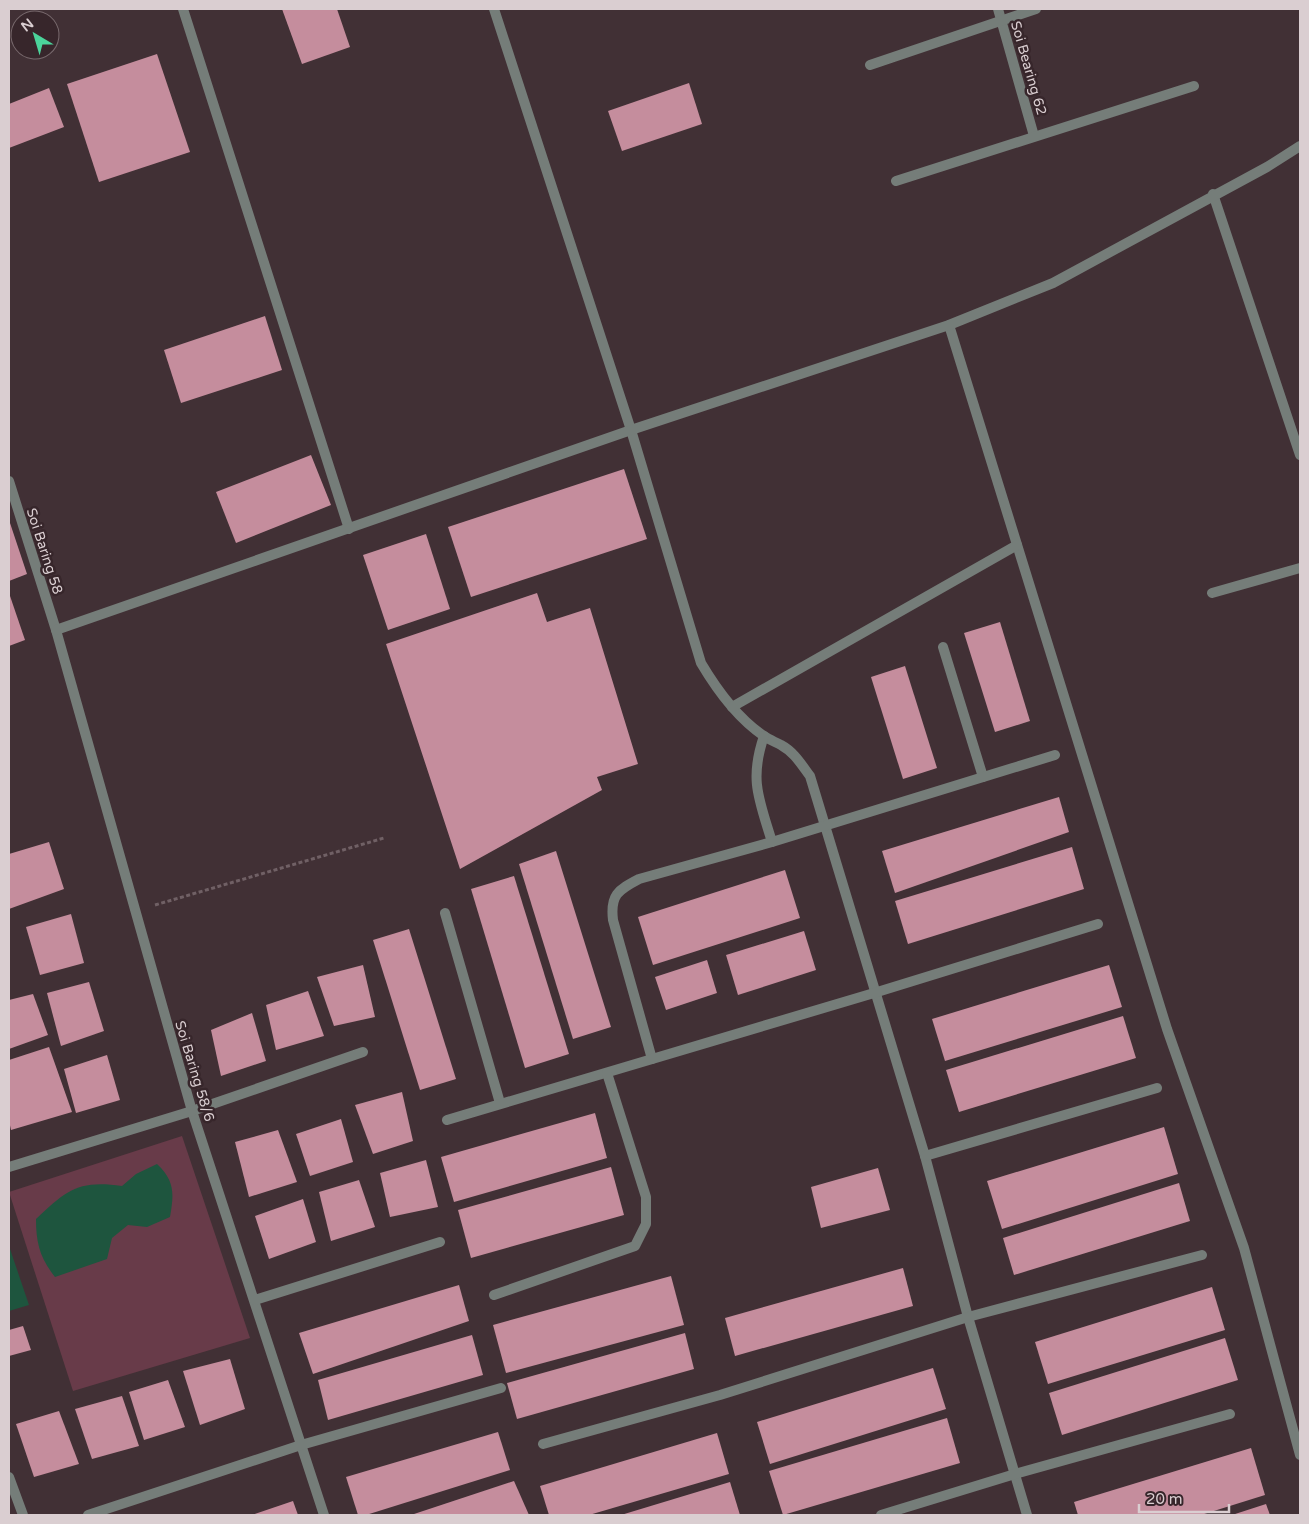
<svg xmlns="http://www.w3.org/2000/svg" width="1309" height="1524" font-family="'Varela Round',sans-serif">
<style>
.green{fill:#683b49}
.water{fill:#1e553e}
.building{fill:#c58d9d}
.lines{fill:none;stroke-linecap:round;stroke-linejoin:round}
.path{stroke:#706065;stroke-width:3;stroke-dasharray:4 2.5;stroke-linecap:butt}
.lane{stroke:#757d79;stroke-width:10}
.street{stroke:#757d79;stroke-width:10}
.labels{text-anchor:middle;stroke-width:5;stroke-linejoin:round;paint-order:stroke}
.street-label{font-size:14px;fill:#daced1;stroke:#37262b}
</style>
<rect width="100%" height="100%" fill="#413035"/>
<polygon class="green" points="182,1136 250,1338 73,1391 9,1192"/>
<g class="water">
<path d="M157 1164C175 1181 174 1194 170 1217L147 1227 128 1225 112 1238 107 1259 55 1277C40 1258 36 1243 36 1219 67 1190 78 1180 122 1186L136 1174Z"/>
<polygon points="9,1246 29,1305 9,1311"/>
</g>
<g class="building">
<polygon points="282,9 337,9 350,47 302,64"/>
<polygon points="157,54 190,152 99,182 67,84"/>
<polygon points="689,83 702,124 622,151 608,111"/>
<polygon points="49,88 64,127 9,148 9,104"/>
<polygon points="265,316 282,370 181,403 164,350"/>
<polygon points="311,455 331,505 236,543 216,492"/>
<polygon points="624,469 647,539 471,597 448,527"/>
<polygon points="9,520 27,574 9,581"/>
<polygon points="426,534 450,609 388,630 363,555"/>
<polygon points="9,593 25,640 9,646"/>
<polygon points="537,593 547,622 590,608 638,764 597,777 602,790 460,869 386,644"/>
<polygon points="1000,622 1030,721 995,732 964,633"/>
<polygon points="905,666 937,768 903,779 871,677"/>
<polygon points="1059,797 1069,832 895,893 882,851"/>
<polygon points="49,842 64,889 9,909 9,854"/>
<polygon points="1072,847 1084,889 908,944 895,901"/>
<polygon points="556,851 611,1027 573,1039 519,864"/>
<polygon points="785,870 800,918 653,965 638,917"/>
<polygon points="514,876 569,1054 525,1068 471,889"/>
<polygon points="71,914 84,963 40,975 26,927"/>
<polygon points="409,929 456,1079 420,1090 373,940"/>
<polygon points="804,931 816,970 738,995 726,955"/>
<polygon points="707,960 717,993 666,1010 655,977"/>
<polygon points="363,965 375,1017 334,1026 317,977"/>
<polygon points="1109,965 1122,1007 945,1061 932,1019"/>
<polygon points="89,982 104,1031 61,1046 47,993"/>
<polygon points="308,991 324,1036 276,1050 266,1005"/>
<polygon points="33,994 48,1035 9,1049 9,1000"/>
<polygon points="252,1013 266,1061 221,1076 211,1030"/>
<polygon points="1123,1016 1136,1058 959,1112 946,1070"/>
<polygon points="49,1047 72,1112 11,1130 9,1121 9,1060"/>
<polygon points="107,1055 120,1100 76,1113 64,1069"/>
<polygon points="402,1092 413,1141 373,1154 355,1105"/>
<polygon points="595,1113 607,1158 454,1202 441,1157"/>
<polygon points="341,1119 353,1162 310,1176 296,1134"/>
<polygon points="1164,1127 1178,1174 1002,1229 987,1181"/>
<polygon points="278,1130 297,1182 249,1197 235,1142"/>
<polygon points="426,1160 438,1207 390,1217 380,1173"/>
<polygon points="611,1167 624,1215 471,1258 458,1210"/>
<polygon points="878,1168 890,1210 821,1228 811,1187"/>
<polygon points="359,1180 375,1227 331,1241 319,1192"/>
<polygon points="1179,1183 1190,1221 1014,1275 1003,1238"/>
<polygon points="303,1199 316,1242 269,1259 255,1216"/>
<polygon points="903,1268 913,1306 735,1356 725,1318"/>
<polygon points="671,1276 684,1325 506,1373 493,1325"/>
<polygon points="459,1285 469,1321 313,1374 299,1333"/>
<polygon points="1212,1287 1225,1330 1048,1384 1035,1342"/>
<polygon points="23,1326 31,1350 9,1356 9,1330"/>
<polygon points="685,1333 694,1369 517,1419 507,1383"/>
<polygon points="472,1335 483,1375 328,1420 318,1380"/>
<polygon points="1225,1338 1238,1380 1062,1435 1049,1393"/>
<polygon points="230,1359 245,1409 200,1425 183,1371"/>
<polygon points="933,1368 946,1409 770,1464 757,1422"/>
<polygon points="168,1380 185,1427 144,1440 129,1392"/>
<polygon points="122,1396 139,1446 92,1459 75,1409"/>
<polygon points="59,1411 79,1464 34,1477 16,1424"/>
<polygon points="947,1418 960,1463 783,1515 769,1471"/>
<polygon points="498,1432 510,1470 366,1515 358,1515 346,1477"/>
<polygon points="717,1433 729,1474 589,1515 549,1515 540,1486"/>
<polygon points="1251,1448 1265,1495 1201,1515 1078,1515 1074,1502"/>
<polygon points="514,1481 529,1515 411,1515"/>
<polygon points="730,1482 740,1515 621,1515"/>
<polygon points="293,1501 298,1515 252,1515"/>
<polygon points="1266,1504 1270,1515 1232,1515"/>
</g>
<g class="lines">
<polyline class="path" points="155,905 384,838"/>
<polyline class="lane" points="1212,593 1300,568"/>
<g class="street">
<polyline points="183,9 349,529"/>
<path d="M494 9 631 430 701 663C717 690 737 718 764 736 769 740 776 742 781 745 794 752 801 764 810 776L925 1156 968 1317 1027 1515"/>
<polyline points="998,9 1034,136"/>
<polyline points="870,65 1036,9"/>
<polyline points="896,181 1194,86"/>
<polyline points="1213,194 1300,455"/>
<polyline points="949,325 1167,1029 1244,1248 1300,1455"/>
<polyline points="9,481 56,630 192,1111 324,1515"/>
<polyline points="56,630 631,430 949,325 1053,283 1267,167 1300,146"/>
<polyline points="943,647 983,777"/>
<polyline points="732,707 1017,545"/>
<path d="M764 736C749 780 759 799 772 842"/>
<polyline points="445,913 500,1103"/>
<path d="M652 1059 613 920C610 895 618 890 639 879L772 842 1055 755"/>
<polyline points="447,1120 874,993 1098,924"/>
<polyline points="925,1156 1157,1088"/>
<polyline points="9,1167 192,1111 363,1052"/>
<polyline points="494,1295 635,1246 646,1224 646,1197 607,1073"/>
<polyline points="255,1300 440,1242"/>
<polyline points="543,1444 720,1395 968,1317 1202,1255"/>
<polyline points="9,1477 23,1515"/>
<polyline points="88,1515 301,1445 501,1388"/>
<polyline points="881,1515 1015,1474 1230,1414"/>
</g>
</g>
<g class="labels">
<g class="street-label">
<text transform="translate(1029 68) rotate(74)" y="5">Soi Bearing 62</text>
<text transform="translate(45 551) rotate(72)" y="5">Soi Baring 58</text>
<text transform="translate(195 1071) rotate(73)" y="5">Soi Baring 58/6</text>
</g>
</g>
<rect width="1309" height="1524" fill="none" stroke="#daced1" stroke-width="20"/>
<g transform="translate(35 35) rotate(322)"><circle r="24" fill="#37262b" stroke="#78696d"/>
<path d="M0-4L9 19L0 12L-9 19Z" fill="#4bd49b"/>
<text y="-8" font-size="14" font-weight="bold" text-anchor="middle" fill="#daced1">N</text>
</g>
<path d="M1139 1504v8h90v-8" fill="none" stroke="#daced1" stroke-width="2.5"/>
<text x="1146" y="1504" font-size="15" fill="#daced1" stroke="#37262b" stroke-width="4" paint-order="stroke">20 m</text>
</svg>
